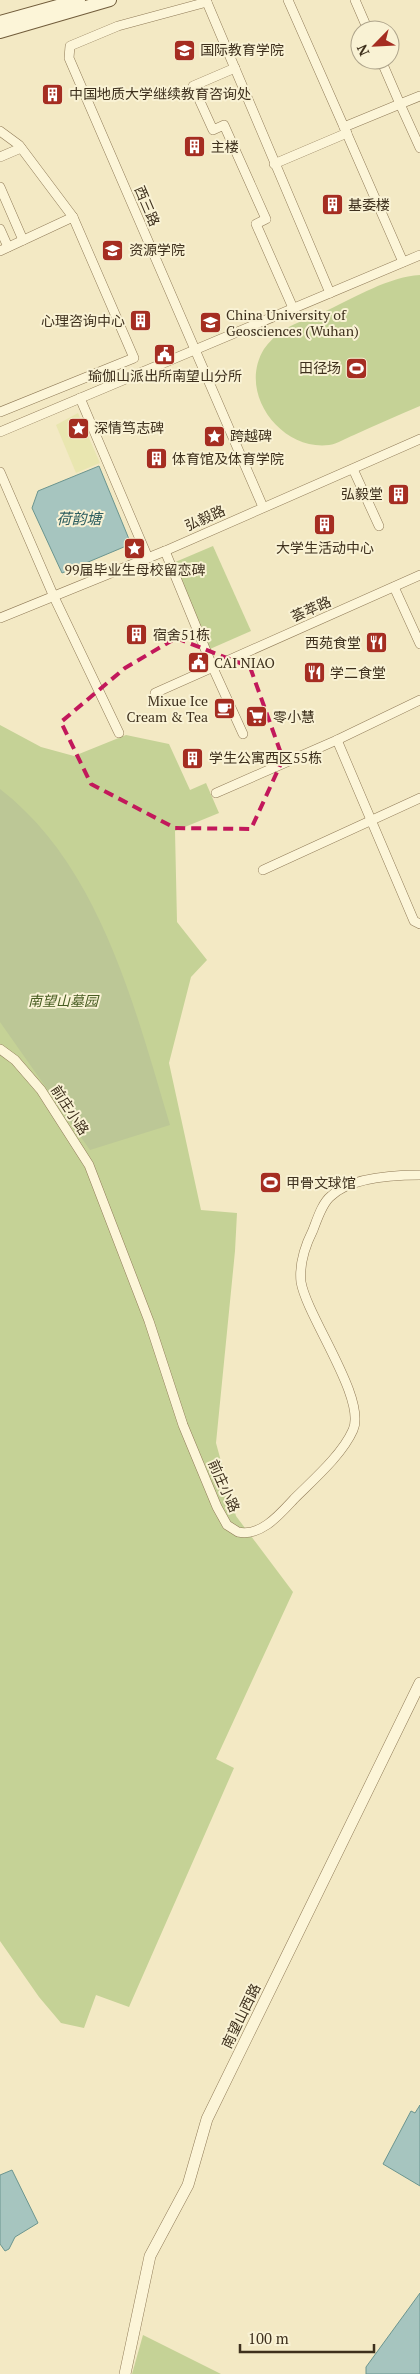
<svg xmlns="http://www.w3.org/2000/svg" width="420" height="2374" font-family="'PT Serif','Noto Sans SC',serif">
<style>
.farmland{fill:#e9e6b0}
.green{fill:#c5d296}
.cemetery{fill:#bcc796}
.water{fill:#a6c5bf;stroke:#6b958f}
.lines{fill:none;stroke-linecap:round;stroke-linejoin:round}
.minor-casing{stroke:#907b58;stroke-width:10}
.tertiary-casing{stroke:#907b58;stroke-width:12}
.secondary-casing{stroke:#715c3b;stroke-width:14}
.minor{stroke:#fcf5d8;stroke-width:9}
.tertiary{stroke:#fcf5d8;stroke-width:11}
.secondary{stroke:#fcf5d8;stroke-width:12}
.marked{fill:none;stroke:#c2185b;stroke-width:4;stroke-dasharray:10 6;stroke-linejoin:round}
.labels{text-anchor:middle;stroke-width:4;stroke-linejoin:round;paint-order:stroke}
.poi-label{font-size:14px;fill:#3e301d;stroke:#f9f2d4;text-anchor:start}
.street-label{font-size:14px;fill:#3e301d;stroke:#f9f2d4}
.park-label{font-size:14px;font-style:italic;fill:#485d22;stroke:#f9f2d4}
.water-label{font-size:15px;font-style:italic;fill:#2b5d5f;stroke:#f9f2d4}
</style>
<rect width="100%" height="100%" fill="#f3e9c4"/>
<polygon class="farmland" points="78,413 100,463 76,473 56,425"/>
<g class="green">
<path d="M420 275V406C398 415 376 425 354 435 346 438 337 444 329 445 281 451 237 393 264 349 268 343 277 334 283 330 297 322 313 317 328 310 356 297 388 277 420 275Z"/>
<polygon points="213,546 251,631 210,649 173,563"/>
<polygon points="0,725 41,747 74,756 126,735 169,744 190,790 206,783 219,813 175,831 177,922 207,960 191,977 169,1063 201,1210 237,1213 235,1251 216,1443 236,1516 293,1592 216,1759 234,1768 129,2007 96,1995 84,2028 61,2023 39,1997 0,1941"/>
<polygon points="143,2335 221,2374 132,2374"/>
</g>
<path class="cemetery" d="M0 789C100 866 135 1008 170 1125L90 1150 0 1022Z"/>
<g class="water">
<polygon points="99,466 131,544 62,573 32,508 38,491"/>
<polygon points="420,2105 420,2186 383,2164 411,2111 415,2113"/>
<polygon points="12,2170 38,2223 15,2237 9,2249 5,2251 0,2244 0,2175"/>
<polygon points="420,2293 420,2374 366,2374 366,2367"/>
</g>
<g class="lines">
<defs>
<g id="minor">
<polyline points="206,0 330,293"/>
<polyline points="288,0 344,127"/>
<polyline points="355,0 368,30"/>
<polyline points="207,2 118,26 70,46 69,58 263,507"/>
<polyline points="381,60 400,104 344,127 403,262"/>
<polyline points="235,68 193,86 213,130 224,125 266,219 256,224 293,308"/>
<polyline points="420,96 400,104 420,148"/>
<polyline points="0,131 19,145 73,217"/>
<polyline points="0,157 21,148"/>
<polyline points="274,164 347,133"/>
<polyline points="0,187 23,240"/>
<polyline points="0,229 8,247"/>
<polyline points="0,251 73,217 134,358 0,412"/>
<polyline points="80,398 148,558"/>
<polyline points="0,432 420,255"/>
<polyline points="353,469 379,526"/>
<polyline points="0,472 54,597 119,733"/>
<polyline points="165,551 213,668 243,734"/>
<polyline points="394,587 420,644"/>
<polyline points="0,618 165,551 420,439"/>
<polyline points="155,693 420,575"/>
<polyline points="337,740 414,921 420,924"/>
<polyline points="216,793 337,740 420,700"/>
<polyline points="263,870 420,798"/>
<path d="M0 1049 15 1060 41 1090 89 1165 149 1321 183 1425 217 1507 227 1525 238 1532C261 1537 280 1514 294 1499 313 1480 342 1455 353 1430 367 1399 307 1317 301 1282 299 1264 305 1246 313 1230 317 1220 322 1203 331 1196 351 1177 394 1175 420 1175"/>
</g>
<polyline id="tertiary" points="125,2374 150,2256 188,2185 207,2119 420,1683"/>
<g id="secondary">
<polyline points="0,22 79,0"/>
<polyline points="0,32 110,0"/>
</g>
</defs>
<use href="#minor" class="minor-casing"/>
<use href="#tertiary" class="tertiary-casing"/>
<use href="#secondary" class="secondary-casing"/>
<use href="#minor" class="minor"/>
<use href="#tertiary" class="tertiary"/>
<use href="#secondary" class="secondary"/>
</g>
<path class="marked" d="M176 638 250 667 283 759 251 829 175 828 91 784 61 722 125 668Z"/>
<defs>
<symbol id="university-square" viewBox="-11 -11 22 22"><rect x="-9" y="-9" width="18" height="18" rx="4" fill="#a52d21" stroke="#f9f2d4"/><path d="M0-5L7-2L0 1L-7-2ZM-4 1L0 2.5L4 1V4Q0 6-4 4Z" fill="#fff"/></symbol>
<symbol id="building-square" viewBox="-11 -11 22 22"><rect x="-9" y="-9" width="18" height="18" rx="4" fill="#a52d21" stroke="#f9f2d4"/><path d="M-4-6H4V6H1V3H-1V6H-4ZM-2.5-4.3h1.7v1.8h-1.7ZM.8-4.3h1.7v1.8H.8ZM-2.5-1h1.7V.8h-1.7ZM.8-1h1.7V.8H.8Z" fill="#fff"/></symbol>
<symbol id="civic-square" viewBox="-11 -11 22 22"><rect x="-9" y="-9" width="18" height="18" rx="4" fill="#a52d21" stroke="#f9f2d4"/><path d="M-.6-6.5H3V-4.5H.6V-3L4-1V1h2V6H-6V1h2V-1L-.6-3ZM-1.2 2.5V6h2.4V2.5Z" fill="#fff"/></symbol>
<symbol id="stadium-square" viewBox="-11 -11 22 22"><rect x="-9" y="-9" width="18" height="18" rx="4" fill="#a52d21" stroke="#f9f2d4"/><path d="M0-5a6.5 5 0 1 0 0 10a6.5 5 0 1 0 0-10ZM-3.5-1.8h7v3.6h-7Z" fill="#fff"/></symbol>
<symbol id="sight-square" viewBox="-11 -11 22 22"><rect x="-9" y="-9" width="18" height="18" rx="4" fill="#a52d21" stroke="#f9f2d4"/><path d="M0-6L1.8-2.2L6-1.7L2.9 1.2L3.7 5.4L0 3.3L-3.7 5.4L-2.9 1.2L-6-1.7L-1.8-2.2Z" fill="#fff"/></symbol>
<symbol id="restaurant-square" viewBox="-11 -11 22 22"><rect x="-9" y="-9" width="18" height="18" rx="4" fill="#a52d21" stroke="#f9f2d4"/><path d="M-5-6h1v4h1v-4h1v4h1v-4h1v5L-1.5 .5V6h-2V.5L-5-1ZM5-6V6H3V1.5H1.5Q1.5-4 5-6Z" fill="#fff"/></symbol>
<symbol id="cafe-square" viewBox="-11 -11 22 22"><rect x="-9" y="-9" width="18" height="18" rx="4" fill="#a52d21" stroke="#f9f2d4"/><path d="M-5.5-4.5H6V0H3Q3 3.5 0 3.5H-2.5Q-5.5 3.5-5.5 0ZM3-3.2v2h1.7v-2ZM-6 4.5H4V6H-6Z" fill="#fff"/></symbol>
<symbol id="supermarket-square" viewBox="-11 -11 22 22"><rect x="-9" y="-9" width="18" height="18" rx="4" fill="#a52d21" stroke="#f9f2d4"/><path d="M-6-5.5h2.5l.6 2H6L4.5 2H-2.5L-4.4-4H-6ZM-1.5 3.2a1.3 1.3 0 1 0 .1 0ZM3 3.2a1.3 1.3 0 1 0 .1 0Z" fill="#fff"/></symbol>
</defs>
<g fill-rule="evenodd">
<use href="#university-square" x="172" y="38" width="25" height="25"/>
<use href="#building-square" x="40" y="82" width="25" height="25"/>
<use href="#building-square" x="182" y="134" width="25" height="25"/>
<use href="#building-square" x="320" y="192" width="25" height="25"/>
<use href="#university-square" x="100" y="238" width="25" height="25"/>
<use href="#building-square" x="128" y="308" width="25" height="25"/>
<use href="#university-square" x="198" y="310" width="25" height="25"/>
<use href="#civic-square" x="152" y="342" width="25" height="25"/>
<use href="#stadium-square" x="344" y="356" width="25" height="25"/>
<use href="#sight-square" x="66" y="416" width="25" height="25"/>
<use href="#sight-square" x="202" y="424" width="25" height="25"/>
<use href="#building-square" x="144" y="446" width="25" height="25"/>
<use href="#building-square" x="386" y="482" width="25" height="25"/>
<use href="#building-square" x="312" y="512" width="25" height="25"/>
<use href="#sight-square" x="122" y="536" width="25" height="25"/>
<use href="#building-square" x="124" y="622" width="25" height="25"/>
<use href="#restaurant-square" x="364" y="630" width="25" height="25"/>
<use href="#civic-square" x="186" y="650" width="25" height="25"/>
<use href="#restaurant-square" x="302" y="660" width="25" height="25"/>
<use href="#cafe-square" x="212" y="696" width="25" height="25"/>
<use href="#supermarket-square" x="244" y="704" width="25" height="25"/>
<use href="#building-square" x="180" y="746" width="25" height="25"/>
<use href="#stadium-square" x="258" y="1170" width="25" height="25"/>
</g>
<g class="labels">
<g class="poi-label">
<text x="200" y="55">国际教育学院</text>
<text x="69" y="99">中国地质大学继续教育咨询处</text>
<text x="211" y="152">主楼</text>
<text x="348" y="210">基委楼</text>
<text x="129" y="255">资源学院</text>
<text x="226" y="320">China University of<tspan x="226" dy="16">Geosciences (Wuhan)</tspan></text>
<text x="125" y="326" text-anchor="end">心理咨询中心</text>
<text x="341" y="373" text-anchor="end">田径场</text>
<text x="165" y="381" text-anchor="middle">瑜伽山派出所南望山分所</text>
<text x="94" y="433">深情笃志碑</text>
<text x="230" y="441">跨越碑</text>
<text x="172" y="464">体育馆及体育学院</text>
<text x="383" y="499" text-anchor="end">弘毅堂</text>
<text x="325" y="553" text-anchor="middle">大学生活动中心</text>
<text x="135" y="575" text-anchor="middle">99届毕业生母校留恋碑</text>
<text x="153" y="640">宿舍51栋</text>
<text x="361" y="648" text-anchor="end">西苑食堂</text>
<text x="214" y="668">CAI NIAO</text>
<text x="330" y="678">学二食堂</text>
<text x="208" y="706" text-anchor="end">Mixue Ice<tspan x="208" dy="16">Cream &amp; Tea</tspan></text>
<text x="273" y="722">零小慧</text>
<text x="209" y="763">学生公寓西区55栋</text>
<text x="286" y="1188">甲骨文球馆</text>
</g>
<g class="street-label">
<text transform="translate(147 206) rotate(67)" y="5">西三路</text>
<text transform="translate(205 518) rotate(-24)" y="5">弘毅路</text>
<text transform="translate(311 609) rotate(-24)" y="5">荟萃路</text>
<text transform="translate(70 1110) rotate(57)" y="5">前庄小路</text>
<text transform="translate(224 1486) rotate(66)" y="5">前庄小路</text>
<text transform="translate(241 2016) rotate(-64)" y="5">南望山西路</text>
</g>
<g class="park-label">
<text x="63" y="1006">南望山墓园</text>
</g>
<g class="water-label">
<text x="79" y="524">荷韵塘</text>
</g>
</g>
<g transform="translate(375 45) rotate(246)"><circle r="24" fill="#f9f2d4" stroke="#aea48b"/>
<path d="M0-4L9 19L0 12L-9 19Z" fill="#a52d21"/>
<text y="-8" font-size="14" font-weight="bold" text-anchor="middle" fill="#3e301d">N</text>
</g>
<path d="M240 2344v8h134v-8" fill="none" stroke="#3e301d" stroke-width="2.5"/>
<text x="248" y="2344" font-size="15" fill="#3e301d" stroke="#f9f2d4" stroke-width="4" paint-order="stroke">100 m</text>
</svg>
